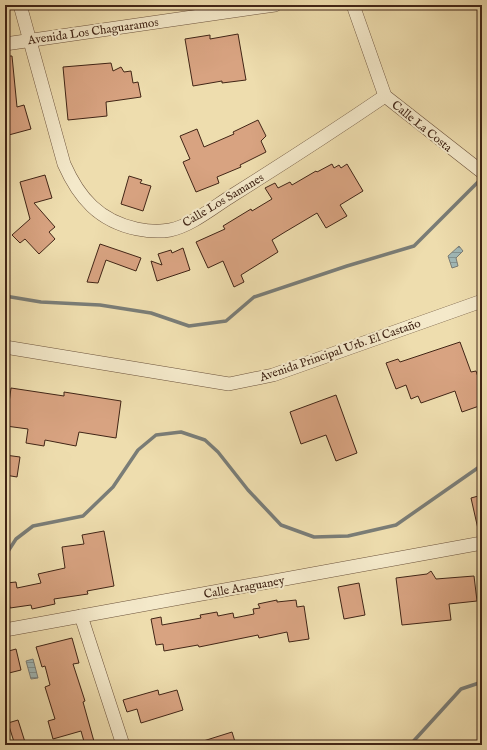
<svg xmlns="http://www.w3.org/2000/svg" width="487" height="750" font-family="'IM FELL English',serif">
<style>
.water{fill:url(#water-rules);stroke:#7a7d77}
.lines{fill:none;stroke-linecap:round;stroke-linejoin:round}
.stream{stroke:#7a7d77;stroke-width:3.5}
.building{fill:#d8a381;stroke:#412516}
.street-casing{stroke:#6c533c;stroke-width:14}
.street{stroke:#f4e9ca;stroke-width:13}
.labels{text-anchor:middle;stroke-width:4;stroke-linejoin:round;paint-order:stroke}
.street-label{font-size:12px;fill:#412516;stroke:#f4e9ca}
</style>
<defs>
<pattern id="water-rules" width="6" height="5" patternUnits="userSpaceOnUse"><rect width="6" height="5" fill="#a0b8b7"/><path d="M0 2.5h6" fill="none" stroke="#849594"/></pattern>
</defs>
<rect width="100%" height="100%" fill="#eeddae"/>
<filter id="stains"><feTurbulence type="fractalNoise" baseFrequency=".005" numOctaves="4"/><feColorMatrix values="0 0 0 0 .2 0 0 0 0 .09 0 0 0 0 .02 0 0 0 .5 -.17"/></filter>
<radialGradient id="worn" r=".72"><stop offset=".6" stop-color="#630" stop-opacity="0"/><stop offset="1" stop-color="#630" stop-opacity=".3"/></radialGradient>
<g class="water">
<polygon points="459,246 463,251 456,258 458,266 452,268 448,256"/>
<polygon points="33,659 38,678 31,679 26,661"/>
</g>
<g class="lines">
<g class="stream">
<polyline points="5,296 41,302 100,305 151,313 189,326 226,321 254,297 347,266 414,246 482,178"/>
<polyline points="5,556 16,539 33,526 83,516 113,487 138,450 156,435 181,432 205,440 218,452 248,490 281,525 314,537 348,536 396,525 482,465"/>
<polyline points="410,745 461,689 482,682"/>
</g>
</g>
<g class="building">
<polygon points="238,34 246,80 222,83 222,81 193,86 185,39 210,35 210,39"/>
<polygon points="5,56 12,56 17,107 24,105 31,129 5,136"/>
<polygon points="111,63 113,71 121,67 124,72 131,71 133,83 138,82 141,97 106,102 107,116 68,120 63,67"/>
<polygon points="258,120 266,136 261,141 266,152 240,165 241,167 217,177 219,183 196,192 183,162 190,159 180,136 197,129 204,147 234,134 233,132"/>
<polygon points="332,164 334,168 339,165 341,168 347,164 363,191 340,205 347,216 326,228 317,213 285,232 272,240 278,252 241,275 244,282 234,287 223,261 208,268 196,242 225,229 223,226 251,209 252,211 272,199 265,188 275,183 278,188 290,182 292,185 316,171 317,172"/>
<polygon points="45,175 52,198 34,203 55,227 49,232 55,239 39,254 25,239 20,243 12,235 30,219 20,182"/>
<polygon points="129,176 142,180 140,183 151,186 143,211 121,204"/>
<polygon points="100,244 141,258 136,271 106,260 98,283 87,282"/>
<polygon points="183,248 190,270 157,281 151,261 162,265 158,254 171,250 172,253"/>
<polygon points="460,342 471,372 476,371 482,389 482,405 462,412 455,391 421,403 418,396 411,399 406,385 396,389 386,363 398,359 400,362"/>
<polygon points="11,388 64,396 64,392 121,401 116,438 79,432 76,446 45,440 44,446 26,443 28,429 6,426"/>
<polygon points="336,395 357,453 336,461 326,435 301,444 290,412"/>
<polygon points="5,455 20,457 17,477 5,475"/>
<polygon points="482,495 482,528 478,529 471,498"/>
<polygon points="104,531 114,586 87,591 88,594 54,599 55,604 32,609 31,605 10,608 6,583 16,582 17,588 41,583 38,574 65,568 62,547 84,544 82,535"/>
<polygon points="431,571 436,579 474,576 477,601 449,604 451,620 402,625 396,578 427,574"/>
<polygon points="359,583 365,615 344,619 338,587"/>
<polygon points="277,600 277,602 296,600 297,607 304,606 309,639 289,642 287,632 259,638 258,635 199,647 198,645 164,651 163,644 156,645 151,619 161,617 162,625 201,618 200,615 217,612 218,616 233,613 234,618 254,614 253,609 260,608 258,604"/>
<polygon points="72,638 79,663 73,664 85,701 83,702 95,745 85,745 81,731 53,739 48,721 55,719 45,687 50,685 45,666 42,667 36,647"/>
<polygon points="16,649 21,670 5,674 5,652"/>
<polygon points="158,690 159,695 177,690 183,710 141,723 137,709 127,712 123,700"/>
<polygon points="18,720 25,742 15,745 8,723"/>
<polygon points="232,732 236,745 198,745 197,743"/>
</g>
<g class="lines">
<defs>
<g id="street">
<path d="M20 5 64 164C79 198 99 221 137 229 147 231 159 232 170 230 191 226 215 206 233 195 284 163 335 130 385 96"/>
<polyline points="353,5 385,96 482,172"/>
<polyline points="5,44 275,5"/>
<polyline points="5,347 229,384 273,375 482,301"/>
<polyline points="81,616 123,745"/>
<polyline points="5,630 482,543"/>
</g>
</defs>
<use href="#street" class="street-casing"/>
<use href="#street" class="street"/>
</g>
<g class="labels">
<g class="street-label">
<text transform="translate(93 31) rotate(-8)" y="4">Avenida Los Chaguaramos</text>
<text transform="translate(422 126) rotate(39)" y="4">Calle La Costa</text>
<text transform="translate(223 200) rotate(-31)" y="4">Calle Los Samanes</text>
<text transform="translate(340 350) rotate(-19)" y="4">Avenida Principal Urb. El Castaño</text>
<text transform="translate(244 587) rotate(-10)" y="4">Calle Araguaney</text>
</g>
</g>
<rect width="487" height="750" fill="none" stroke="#eeddae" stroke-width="20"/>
<rect x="6" y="6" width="475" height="738" fill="none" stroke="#412516" stroke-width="2"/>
<rect x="10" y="10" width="467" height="730" fill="none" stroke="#412516"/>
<rect width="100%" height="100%" filter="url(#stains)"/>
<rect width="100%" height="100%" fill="url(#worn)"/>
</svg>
